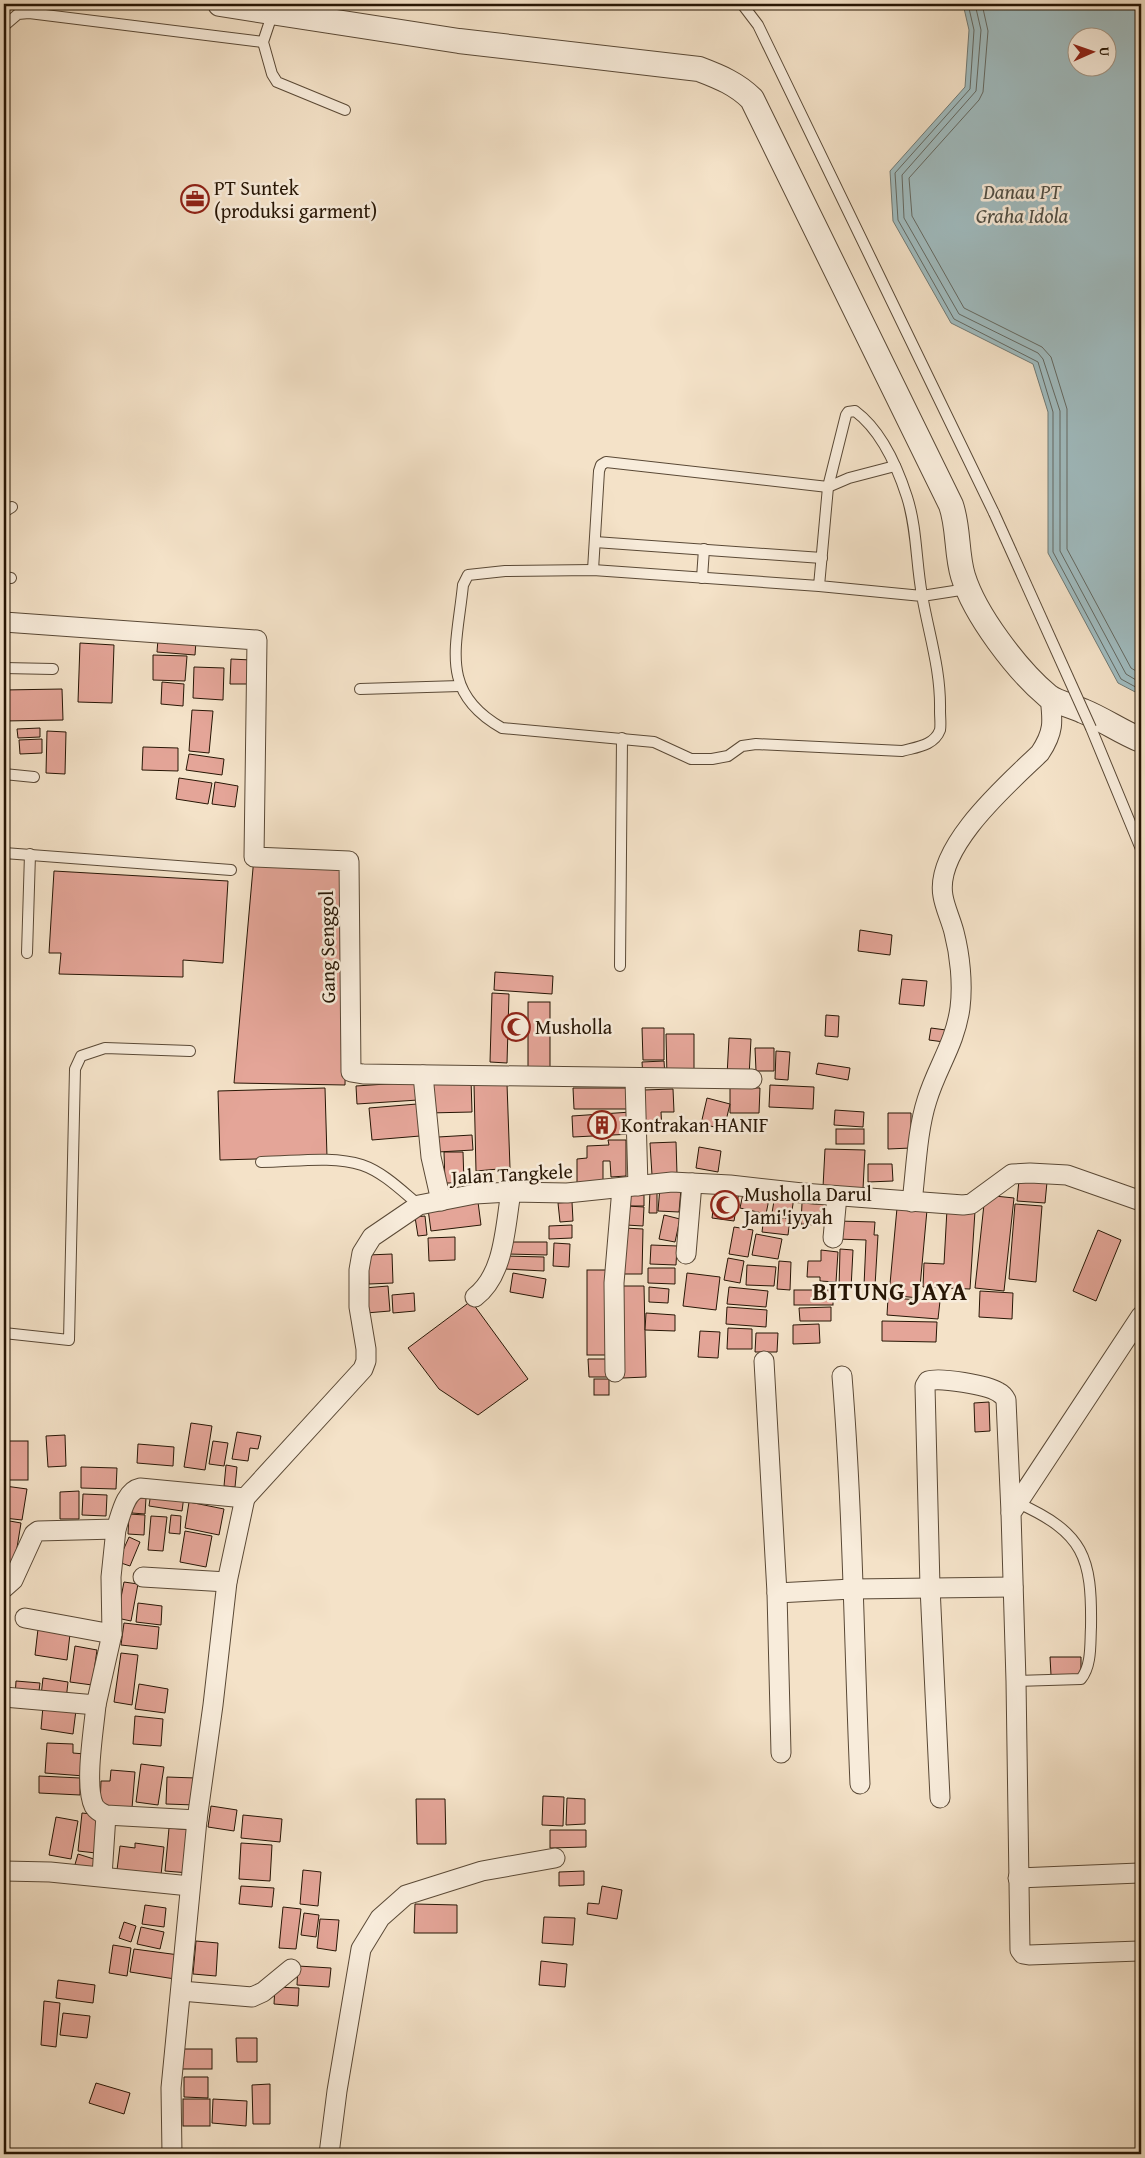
<svg xmlns="http://www.w3.org/2000/svg" width="1145" height="2158" font-family="'Gentium Book Plus',serif">
<style>
.water{fill:#a0bcc0;stroke:#707a75;fill-rule:evenodd}
.lines{fill:none;stroke-linecap:round;stroke-linejoin:round}
.shore{stroke:#646962;stroke-width:1}
.building{fill:#e4a598;stroke:#271605}
.service-casing{stroke:#5a4936;stroke-width:12}
.minor-casing{stroke:#5a4936;stroke-width:21}
.tertiary-casing{stroke:#5a4936;stroke-width:26}
.service{stroke:#f8ecdb;stroke-width:10}
.minor{stroke:#f8ecdb;stroke-width:19}
.tertiary{stroke:#f8ecdb;stroke-width:24}
.service-bridge-casing{stroke:#5a4936;stroke-width:12;stroke-linecap:butt}
.service-bridge{stroke:#f8ecdb;stroke-width:10}
.labels{text-anchor:middle;stroke-width:5;stroke-linejoin:round;paint-order:stroke}
.poi-label{font-size:20px;fill:#271605;stroke:#f8ecdb;text-anchor:start}
.street-label{font-size:20px;fill:#271605;stroke:#f8ecdb}
.water-label{font-size:21px;font-style:italic;fill:#515046;stroke:#f8ecdb}
.district-label{font-size:25px;font-weight:bold;letter-spacing:1px;fill:#271605;stroke:#f8ecdb}
</style>
<rect width="100%" height="100%" fill="#f4e2c8"/>
<filter id="stains"><feTurbulence type="fractalNoise" baseFrequency=".004" numOctaves="4"/><feColorMatrix values="0 0 0 0 .2 0 0 0 0 .09 0 0 0 0 .02 0 0 0 .5 -.17"/></filter>
<radialGradient id="worn" r=".72"><stop offset=".6" stop-color="#630" stop-opacity="0"/><stop offset="1" stop-color="#630" stop-opacity=".3"/></radialGradient>
<path class="water" d="M963 4H1141V695L1118 683 1048 553V412L1033 364 951 323 893 221 890 171 965 87 969 30ZM1078 38H1108V68H1078Z"/>
<g class="lines">
<g class="shore">
<polyline points="968,4 974,30 970,89 895,173 898,220 954,319 1038,362 1053,412 1053,552 1121,679 1141,690"/>
<polyline points="975,4 981,30 976,91 902,175 904,218 959,314 1038,353 1043,359 1060,411 1060,551 1126,674 1141,683"/>
<polyline points="982,4 988,31 983,92 979,100 909,178 912,216 964,308 1042,347 1051,357 1067,409 1067,549 1131,668 1141,674"/>
</g>
</g>
<g class="building">
<polygon points="158,639 196,641 195,655 157,652"/>
<polygon points="80,643 114,645 112,703 78,702"/>
<polygon points="153,655 187,656 185,681 153,680"/>
<polygon points="231,659 251,660 250,684 230,684"/>
<polygon points="194,667 224,668 223,700 193,698"/>
<polygon points="162,682 184,684 183,706 161,704"/>
<polygon points="62,689 63,720 4,721 4,690"/>
<polygon points="192,710 213,711 209,753 189,751"/>
<polygon points="40,728 40,737 18,738 17,729"/>
<polygon points="47,731 66,732 65,774 46,773"/>
<polygon points="42,739 42,753 20,754 19,740"/>
<polygon points="143,747 178,748 178,771 142,770"/>
<polygon points="189,754 224,759 222,775 186,770"/>
<polygon points="179,778 212,783 208,804 176,799"/>
<polygon points="215,782 238,786 235,807 212,804"/>
<polygon points="254,857 349,861 345,1085 234,1083"/>
<polygon points="54,871 228,881 223,963 183,960 183,977 59,974 61,953 49,953"/>
<polygon points="860,930 892,935 890,955 858,951"/>
<polygon points="495,972 553,976 552,994 494,990"/>
<polygon points="902,979 927,981 924,1006 899,1004"/>
<polygon points="492,993 509,994 507,1063 490,1062"/>
<rect x="528" y="1002" width="22" height="67"/>
<polygon points="510,1015 524,1015 523,1039 509,1039"/>
<polygon points="826,1015 839,1016 838,1037 825,1036"/>
<polygon points="642,1028 664,1028 664,1060 643,1060"/>
<polygon points="931,1028 946,1030 944,1042 929,1040"/>
<polygon points="666,1034 694,1034 694,1077 667,1077"/>
<polygon points="729,1038 751,1039 749,1077 727,1076"/>
<polygon points="755,1048 774,1048 774,1071 756,1071"/>
<polygon points="776,1051 790,1052 788,1080 775,1079"/>
<polygon points="664,1061 665,1077 643,1078 642,1062"/>
<polygon points="818,1063 850,1068 848,1080 816,1074"/>
<polygon points="428,1079 471,1079 472,1112 428,1113"/>
<polygon points="417,1082 418,1100 357,1104 356,1086"/>
<polygon points="474,1084 507,1084 510,1168 476,1171"/>
<polygon points="770,1085 814,1087 813,1109 769,1107"/>
<polygon points="730,1087 760,1088 759,1113 730,1113"/>
<polygon points="325,1088 327,1157 220,1160 218,1091"/>
<polygon points="573,1088 628,1088 628,1109 574,1109"/>
<polygon points="673,1089 674,1112 661,1112 662,1129 645,1130 644,1090"/>
<polygon points="707,1098 730,1104 724,1129 701,1124"/>
<polygon points="417,1104 420,1136 372,1140 369,1108"/>
<polygon points="835,1110 864,1112 863,1127 834,1125"/>
<polygon points="631,1112 632,1134 573,1137 572,1116"/>
<polygon points="888,1113 911,1113 911,1148 888,1149"/>
<rect x="836" y="1129" width="28" height="15"/>
<polygon points="472,1135 473,1150 438,1152 438,1137"/>
<polygon points="608,1140 626,1140 626,1176 611,1177 610,1161 603,1161 603,1182 577,1184 577,1159 587,1158 587,1146 609,1145"/>
<polygon points="676,1142 677,1174 652,1175 650,1143"/>
<polygon points="699,1147 721,1151 718,1172 696,1168"/>
<polygon points="825,1149 865,1150 863,1189 823,1187"/>
<polygon points="444,1152 463,1152 464,1183 445,1183"/>
<polygon points="868,1164 892,1164 893,1181 868,1182"/>
<polygon points="1019,1180 1047,1182 1045,1203 1017,1201"/>
<polygon points="660,1187 681,1189 679,1212 658,1211"/>
<polygon points="716,1188 739,1192 734,1221 712,1218"/>
<polygon points="744,1189 770,1194 766,1214 740,1208"/>
<polygon points="650,1191 657,1191 657,1213 649,1213"/>
<polygon points="629,1194 644,1195 644,1206 629,1206"/>
<polygon points="775,1195 794,1198 791,1216 772,1213"/>
<polygon points="985,1195 1014,1198 1004,1291 975,1288"/>
<polygon points="478,1202 481,1225 431,1231 428,1209"/>
<polygon points="572,1202 573,1221 560,1222 558,1203"/>
<polygon points="802,1203 830,1205 829,1226 801,1224"/>
<polygon points="1015,1204 1042,1206 1036,1282 1009,1279"/>
<polygon points="627,1206 644,1207 643,1226 626,1225"/>
<polygon points="897,1208 927,1210 919,1298 889,1295"/>
<polygon points="947,1209 975,1211 970,1289 923,1287 924,1263 944,1264"/>
<polygon points="664,1215 680,1219 675,1242 659,1239"/>
<polygon points="425,1216 427,1235 418,1236 415,1217"/>
<polygon points="764,1216 790,1219 788,1235 762,1232"/>
<polygon points="838,1221 875,1222 874,1235 878,1235 875,1286 864,1286 866,1240 837,1239"/>
<polygon points="572,1225 572,1238 549,1239 549,1226"/>
<polygon points="734,1227 753,1230 748,1257 729,1254"/>
<polygon points="624,1228 643,1229 642,1274 624,1274"/>
<polygon points="1098,1230 1121,1240 1096,1301 1073,1291"/>
<polygon points="756,1234 782,1239 778,1259 752,1255"/>
<polygon points="455,1237 455,1260 429,1261 428,1238"/>
<polygon points="508,1242 547,1242 547,1255 508,1254"/>
<polygon points="554,1243 570,1244 569,1267 553,1266"/>
<polygon points="651,1245 677,1246 676,1265 650,1264"/>
<polygon points="840,1249 853,1250 851,1289 839,1289"/>
<polygon points="821,1250 838,1252 836,1282 820,1281 820,1277 807,1277 808,1261 821,1261"/>
<polygon points="392,1254 393,1283 369,1284 368,1255"/>
<polygon points="505,1256 544,1257 544,1271 505,1269"/>
<polygon points="728,1258 744,1261 740,1283 724,1280"/>
<polygon points="779,1261 791,1262 790,1290 777,1289"/>
<polygon points="747,1265 776,1267 774,1286 746,1285"/>
<polygon points="648,1268 675,1268 675,1284 648,1283"/>
<rect x="587" y="1270" width="22" height="85"/>
<polygon points="513,1273 546,1279 543,1298 510,1292"/>
<polygon points="687,1273 720,1277 716,1310 683,1306"/>
<polygon points="388,1286 390,1311 366,1313 364,1288"/>
<polygon points="621,1286 644,1286 646,1377 623,1378"/>
<polygon points="649,1287 669,1289 668,1303 649,1302"/>
<polygon points="729,1287 768,1291 766,1307 727,1304"/>
<rect x="794" y="1290" width="39" height="15"/>
<polygon points="980,1291 1013,1293 1012,1319 979,1317"/>
<polygon points="414,1293 415,1311 393,1313 392,1295"/>
<polygon points="888,1298 940,1301 938,1319 887,1315"/>
<polygon points="471,1301 528,1379 478,1415 439,1389 408,1348"/>
<polygon points="727,1307 767,1310 766,1327 726,1324"/>
<polygon points="831,1307 831,1321 800,1321 799,1308"/>
<polygon points="646,1313 675,1315 675,1331 645,1330"/>
<polygon points="882,1321 937,1322 936,1342 882,1341"/>
<polygon points="819,1324 820,1343 793,1344 793,1325"/>
<polygon points="728,1328 752,1329 752,1349 727,1349"/>
<polygon points="700,1331 720,1332 718,1358 698,1357"/>
<polygon points="756,1333 778,1333 777,1352 755,1352"/>
<polygon points="588,1359 609,1359 609,1377 589,1377"/>
<rect x="594" y="1379" width="15" height="16"/>
<polygon points="989,1402 990,1431 975,1432 974,1403"/>
<polygon points="191,1423 212,1426 205,1470 184,1467"/>
<polygon points="237,1432 261,1436 258,1449 250,1448 248,1461 232,1459"/>
<polygon points="65,1435 66,1466 48,1467 46,1436"/>
<rect x="6" y="1441" width="22" height="39"/>
<polygon points="213,1441 228,1443 224,1466 209,1464"/>
<polygon points="138,1444 174,1447 173,1466 137,1463"/>
<polygon points="226,1465 237,1467 235,1487 224,1486"/>
<polygon points="81,1467 117,1468 116,1489 81,1488"/>
<polygon points="5,1486 27,1489 22,1520 4,1518"/>
<polygon points="79,1491 79,1519 60,1519 60,1492"/>
<polygon points="151,1492 184,1496 182,1511 149,1506"/>
<polygon points="83,1494 107,1495 106,1516 82,1515"/>
<polygon points="133,1498 146,1498 145,1514 132,1513"/>
<polygon points="189,1502 224,1509 219,1535 185,1528"/>
<polygon points="129,1514 145,1515 144,1535 128,1534"/>
<polygon points="171,1515 181,1516 180,1534 169,1533"/>
<polygon points="151,1516 167,1517 163,1551 148,1550"/>
<polygon points="4,1520 21,1523 14,1566 4,1565"/>
<polygon points="185,1531 212,1536 206,1567 180,1562"/>
<polygon points="129,1537 140,1542 130,1566 118,1562"/>
<polygon points="124,1582 138,1584 131,1621 117,1618"/>
<polygon points="138,1603 162,1606 161,1625 136,1622"/>
<polygon points="124,1623 159,1627 157,1649 121,1645"/>
<polygon points="38,1629 70,1634 67,1660 35,1655"/>
<polygon points="75,1646 97,1650 92,1685 70,1682"/>
<polygon points="121,1653 138,1655 132,1705 114,1702"/>
<polygon points="1050,1657 1081,1657 1081,1675 1051,1675"/>
<polygon points="43,1678 68,1682 66,1700 41,1696"/>
<polygon points="16,1681 40,1683 38,1699 15,1697"/>
<polygon points="139,1684 168,1689 165,1713 135,1709"/>
<polygon points="43,1706 76,1710 73,1734 41,1729"/>
<polygon points="135,1716 163,1719 161,1746 133,1744"/>
<polygon points="47,1743 73,1744 73,1753 85,1754 84,1776 45,1773"/>
<polygon points="141,1764 164,1767 158,1805 136,1802"/>
<polygon points="111,1770 135,1772 132,1808 100,1805 101,1781 110,1781"/>
<polygon points="39,1776 80,1778 80,1795 39,1793"/>
<polygon points="167,1777 196,1778 195,1805 166,1804"/>
<polygon points="543,1796 564,1797 563,1826 542,1825"/>
<polygon points="567,1798 585,1799 585,1824 566,1825"/>
<polygon points="416,1799 445,1799 446,1844 417,1844"/>
<polygon points="211,1806 237,1810 234,1831 208,1827"/>
<polygon points="82,1813 101,1815 96,1853 78,1851"/>
<polygon points="243,1815 282,1819 280,1842 241,1838"/>
<polygon points="56,1817 78,1821 71,1859 49,1855"/>
<polygon points="169,1828 193,1830 189,1873 165,1871"/>
<polygon points="550,1830 586,1830 586,1847 550,1848"/>
<polygon points="135,1843 164,1847 161,1875 117,1870 120,1846 135,1848"/>
<polygon points="241,1843 272,1845 270,1881 239,1879"/>
<polygon points="78,1854 97,1860 92,1874 74,1868"/>
<polygon points="303,1870 321,1872 318,1906 300,1904"/>
<polygon points="584,1871 584,1885 559,1886 559,1872"/>
<polygon points="241,1886 274,1888 272,1907 239,1904"/>
<polygon points="602,1886 622,1890 617,1919 587,1914 588,1903 599,1904"/>
<polygon points="415,1904 457,1905 457,1933 414,1933"/>
<polygon points="145,1905 166,1908 164,1927 142,1924"/>
<polygon points="283,1907 301,1909 296,1949 279,1948"/>
<polygon points="304,1913 319,1915 316,1937 301,1935"/>
<polygon points="544,1917 575,1918 573,1945 542,1943"/>
<polygon points="320,1919 339,1920 336,1951 317,1948"/>
<polygon points="124,1922 136,1926 131,1942 119,1938"/>
<polygon points="141,1927 164,1932 160,1949 137,1944"/>
<polygon points="196,1941 218,1943 216,1976 193,1974"/>
<polygon points="113,1945 131,1948 127,1976 109,1973"/>
<polygon points="134,1949 179,1955 175,1979 130,1972"/>
<polygon points="541,1961 567,1964 565,1987 539,1985"/>
<polygon points="298,1966 331,1968 329,1987 297,1985"/>
<polygon points="58,1980 95,1985 93,2003 56,1998"/>
<polygon points="275,1987 299,1988 298,2006 274,2004"/>
<polygon points="44,2001 60,2003 56,2047 41,2045"/>
<polygon points="63,2013 90,2016 87,2038 60,2035"/>
<polygon points="236,2038 257,2038 257,2062 237,2062"/>
<rect x="182" y="2049" width="30" height="20"/>
<polygon points="184,2077 208,2077 208,2098 184,2097"/>
<polygon points="96,2083 130,2093 124,2114 89,2103"/>
<polygon points="270,2084 270,2124 253,2124 252,2085"/>
<rect x="183" y="2099" width="27" height="27"/>
<polygon points="213,2099 247,2101 246,2126 212,2123"/>
</g>
<g class="lines">
<defs>
<g id="service">
<polyline points="742,4 758,25 994,513"/>
<polyline points="273,12 263,42 272,74 277,82 345,110"/>
<polyline points="4,26 18,14 29,13 263,42"/>
<polyline points="4,512 12,507"/>
<polyline points="595,542 822,558"/>
<polyline points="593,570 599,471 601,465 606,462 828,487 849,478 895,466"/>
<polyline points="4,577 11,578"/>
<polyline points="702,578 704,549"/>
<path d="M819 586 828 487 846 415 848 412 855 411C882 431 897 466 907 497 917 528 916 563 922 595 929 635 941 670 940 711 940 717 941 725 940 730 934 746 916 747 902 751L756 744 742 746 728 756 712 759H691L654 742 502 728C438 692 457 646 463 585L468 575 505 571 593 570 819 586 922 596 967 589"/>
<polyline points="4,668 53,669"/>
<polyline points="360,689 460,686"/>
<polyline points="1091,728 1141,849"/>
<polyline points="4,774 34,777"/>
<polyline points="4,853 231,870"/>
<polyline points="27,953 30,854"/>
<polyline points="620,966 622,738"/>
<path d="M261 1162C293 1162 331 1155 362 1165 383 1172 402 1191 419 1205"/>
<polyline points="4,1333 69,1340 75,1069 81,1056 105,1048 190,1051"/>
<path d="M1016 1681 1081 1679C1092 1665 1090 1644 1091 1627 1092 1557 1084 1533 1018 1503"/>
</g>
<g id="minor">
<polyline points="4,622 257,640 254,857 349,861 351,1072 363,1074 752,1079"/>
<polyline points="423,1075 431,1157 441,1201"/>
<polyline points="635,1079 638,1186"/>
<path d="M912 1202C916 1170 917 1131 927 1100 937 1067 955 1044 960 1008 963 984 960 955 954 932 951 920 945 908 943 896 934 847 1009 783 1040 753 1054 732 1053 722 1050 697"/>
<polyline points="833,1238 837,1196"/>
<polyline points="686,1254 692,1183"/>
<path d="M475 1297C505 1274 505 1226 511 1192"/>
<polyline points="764,1361 777,1593 781,1753"/>
<polyline points="615,1372 614,1283 622,1188"/>
<path d="M842 1376C853 1512 854 1648 860 1784"/>
<polyline points="143,1577 227,1582"/>
<path d="M4 1588 13 1580 34 1534 38 1531 116 1529C121 1515 125 1491 140 1488L245 1498 363 1369 366 1361V1349L359 1307V1270L362 1253 372 1237 419 1205 475 1194 511 1192 567 1193 672 1182 730 1185 802 1193 963 1205 971 1204 1012 1174 1030 1173 1067 1175 1141 1201"/>
<polyline points="777,1593 852,1589 1013,1587"/>
<polyline points="25,1618 112,1634"/>
<polyline points="4,1697 96,1705 112,1634 111,1577 116,1529"/>
<path d="M96 1705C94 1728 84 1786 94 1806 97 1811 101 1813 106 1815L197 1820"/>
<path d="M940 1798 930 1587 925 1386 928 1381C940 1377 987 1385 998 1392 1002 1394 1004 1396 1006 1400L1011 1513"/>
<polyline points="4,1871 50,1872 190,1886"/>
<polyline points="102,1876 106,1815"/>
<polyline points="1018,1878 1139,1873"/>
<polyline points="1139,1951 1029,1955 1023,1954 1020,1950 1016,1681 1011,1513 1141,1316"/>
<polyline points="181,1991 252,1997 263,1992 291,1969"/>
<polyline points="172,2154 171,2088 197,1820 213,1705 227,1582 245,1498"/>
<polyline points="329,2154 337,2091 361,1949 380,1918 406,1895 482,1871 555,1858"/>
</g>
<path id="tertiary" d="M220 4 459 41 699 69C720 77 737 84 752 99L951 505C959 528 956 553 963 576 975 615 1017 670 1048 696 1057 703 1073 706 1083 711 1103 719 1121 732 1141 740"/>
</defs>
<use href="#service" class="service-casing"/>
<use href="#minor" class="minor-casing"/>
<use href="#tertiary" class="tertiary-casing"/>
<use href="#service" class="service"/>
<use href="#minor" class="minor"/>
<use href="#tertiary" class="tertiary"/>
<defs>
<polyline id="service-bridge" points="994,513 1091,728"/>
</defs>
<use href="#service-bridge" class="service-bridge-casing"/>
<use href="#service-bridge" class="service-bridge"/>
</g>
<defs>
<symbol id="office-ring" viewBox="-11 -11 22 22"><circle r="9.5" fill="#f8ecdb" stroke="#8f2418" stroke-width="1.5"/><path d="M-6-3h4V-5.5h4V-3h4V5H-6ZM-1-4.5V-3h2v-1.5ZM-6 0V1H6V0Z" fill="#8f2418"/></symbol>
<symbol id="mosque-ring" viewBox="-11 -11 22 22"><circle r="9.5" fill="#f8ecdb" stroke="#8f2418" stroke-width="1.5"/><path d="M3.5-4.9A6 6 0 1 0 3.5 4.9A5 5 0 1 1 3.5-4.9Z" fill="#8f2418"/></symbol>
<symbol id="building-ring" viewBox="-11 -11 22 22"><circle r="9.5" fill="#f8ecdb" stroke="#8f2418" stroke-width="1.5"/><path d="M-4-6H4V6H1V3H-1V6H-4ZM-2.5-4.3h1.7v1.8h-1.7ZM.8-4.3h1.7v1.8H.8ZM-2.5-1h1.7V.8h-1.7ZM.8-1h1.7V.8H.8Z" fill="#8f2418"/></symbol>
</defs>
<g fill-rule="evenodd">
<use href="#office-ring" x="179" y="183" width="32" height="32"/>
<use href="#mosque-ring" x="500" y="1011" width="32" height="32"/>
<use href="#building-ring" x="586" y="1109" width="32" height="32"/>
<use href="#mosque-ring" x="709" y="1189" width="32" height="32"/>
</g>
<g class="labels">
<g class="poi-label">
<text x="214" y="195">PT Suntek<tspan x="214" dy="23">(produksi garment)</tspan></text>
<text x="535" y="1034">Musholla</text>
<text x="621" y="1132">Kontrakan HANIF</text>
<text x="744" y="1201">Musholla Darul<tspan x="744" dy="23">Jami'iyyah</tspan></text>
</g>
<g class="street-label">
<text transform="translate(327 947) rotate(-91)" y="7">Gang Senggol</text>
<text transform="translate(512 1174) rotate(-3)" y="7">Jalan Tangkele</text>
</g>
<g class="water-label">
<text x="1022" y="199">Danau PT<tspan x="1022" dy="24">Graha Idola</tspan></text>
</g>
<g class="district-label">
<text x="890" y="1300">BITUNG JAYA</text>
</g>
</g>
<rect width="1145" height="2158" fill="none" stroke="#f4e2c8" stroke-width="20"/>
<rect x="5" y="5" width="1135" height="2148" fill="none" stroke="#271605" stroke-width="2.5"/>
<rect x="10" y="10" width="1125" height="2138" fill="none" stroke="#271605"/>
<g transform="translate(1092 52) rotate(88)"><circle r="24" fill="#f8ecdb" stroke="#a49685"/>
<path d="M0-4L9 19L0 12L-9 19Z" fill="#8f2418"/>
<text y="-8" font-size="14" font-weight="bold" text-anchor="middle" fill="#271605">U</text>
</g>
<rect width="100%" height="100%" filter="url(#stains)"/>
<rect width="100%" height="100%" fill="url(#worn)"/>
</svg>
